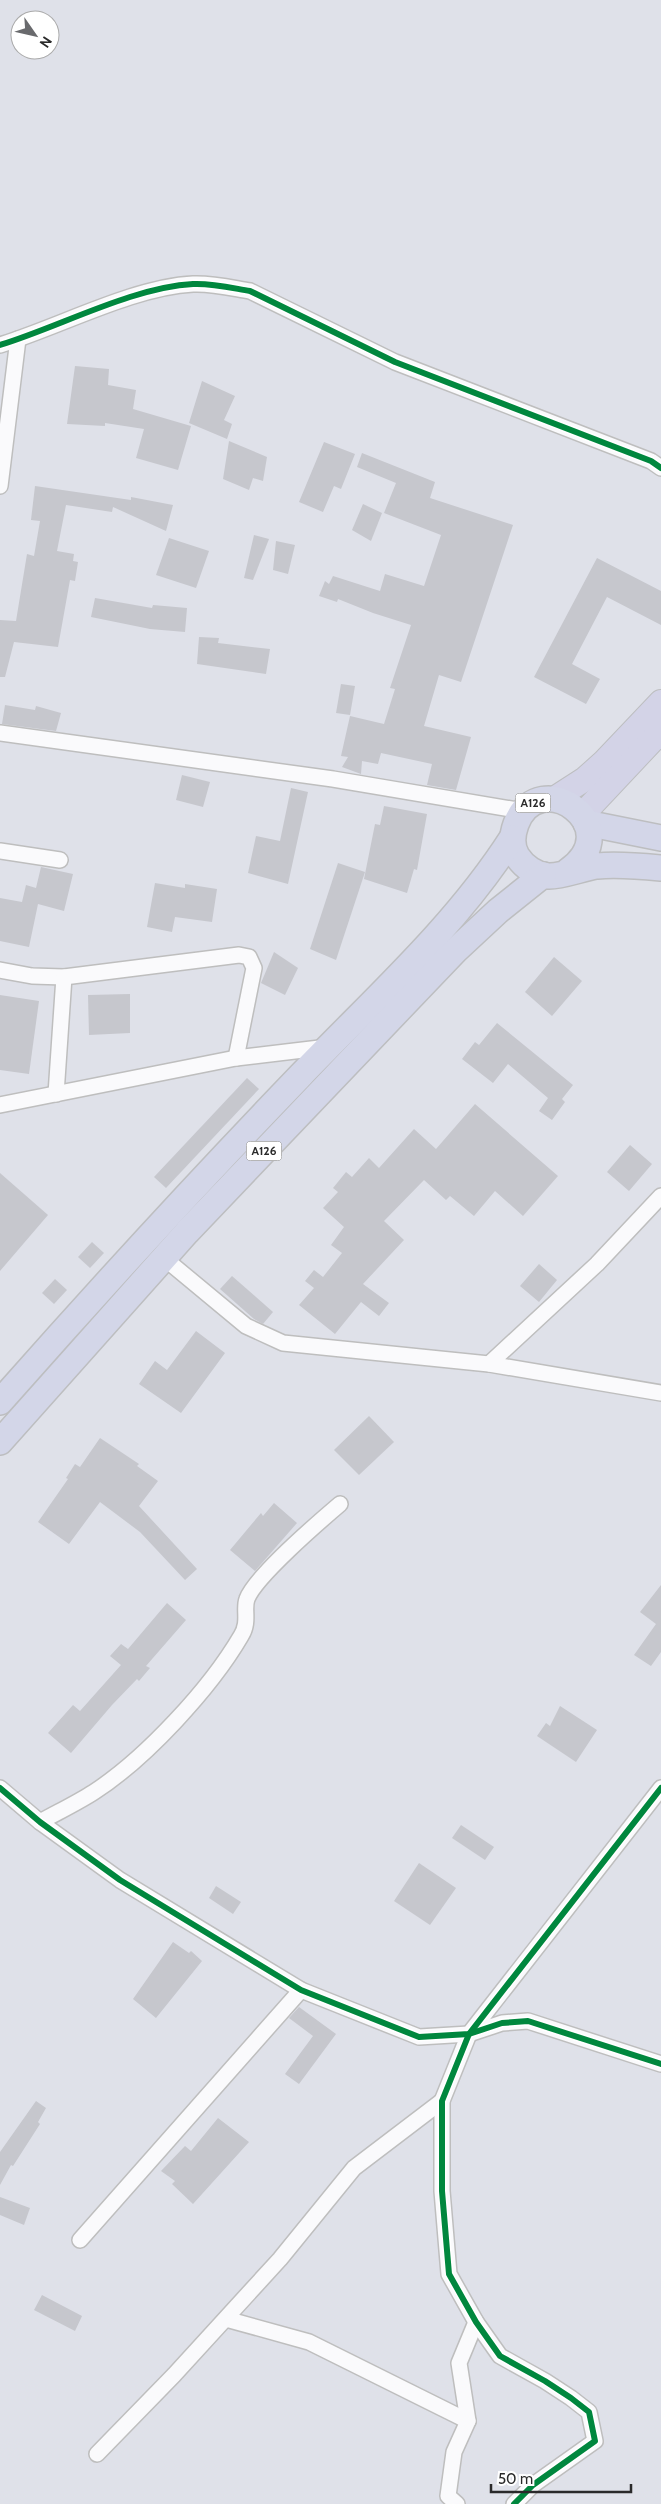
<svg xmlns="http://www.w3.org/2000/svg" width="661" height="2504" font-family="Cabin,sans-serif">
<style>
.building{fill:#c6c7cd}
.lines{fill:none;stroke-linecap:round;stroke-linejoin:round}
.minor-casing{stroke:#bebebe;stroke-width:18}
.primary-casing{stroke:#bdbec0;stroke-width:26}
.trunk-casing{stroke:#bdbec0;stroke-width:28}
.minor{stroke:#fafafc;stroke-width:15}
.primary{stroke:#d3d3e7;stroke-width:24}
.trunk{stroke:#d3d6e8;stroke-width:25}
.cycleway-casing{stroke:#fff;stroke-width:9}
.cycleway{stroke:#00873e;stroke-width:6}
.labels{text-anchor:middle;stroke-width:5;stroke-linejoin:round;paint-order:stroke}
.shield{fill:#fff;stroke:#6a6a6a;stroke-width:1}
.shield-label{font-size:12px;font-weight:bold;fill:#2a2a2a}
</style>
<rect width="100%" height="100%" fill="#dfe1e9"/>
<g class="building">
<polygon points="75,366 109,369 108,385 136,390 133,409 191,426 178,470 136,458 144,429 105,423 105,426 67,424"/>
<polygon points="202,381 235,396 224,420 232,424 227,439 189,423"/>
<polygon points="229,441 267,457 263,481 253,478 249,490 223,479"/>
<polygon points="324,442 355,454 341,489 334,486 323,512 299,502"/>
<polygon points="362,453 435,482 430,498 513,525 461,682 439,675 424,726 471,737 456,790 427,785 432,764 381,753 378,764 362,761 361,774 342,767 348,757 341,756 350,716 384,724 395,689 390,688 411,625 373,613 338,599 337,602 319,596 325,581 329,584 333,576 380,591 385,574 424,586 441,535 384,513 396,483 357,467"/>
<polygon points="35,486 131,500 131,497 173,505 166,531 113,507 112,512 66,505 57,551 74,554 73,561 78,562 75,581 70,580 58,647 14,642 5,677 0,677 0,620 16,621 27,554 34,556 40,521 31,520"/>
<polygon points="363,504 382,513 371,541 352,530"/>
<polygon points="254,535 269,539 253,580 244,578"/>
<polygon points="169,538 209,551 196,588 156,575"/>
<polygon points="276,541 295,545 288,574 273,570"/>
<polygon points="597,558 661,591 661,625 607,597 572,664 600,679 586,704 534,677"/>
<polygon points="95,598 152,608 153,605 187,608 185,632 150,629 91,617"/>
<polygon points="199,637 219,638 218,643 270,649 266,674 197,664"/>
<polygon points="341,684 355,686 350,715 336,713"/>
<polygon points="5,705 35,710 36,706 61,713 56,731 2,724"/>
<polygon points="182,775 210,782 203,807 176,800"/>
<polygon points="291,788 308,792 288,884 248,873 256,836 280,841"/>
<polygon points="384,806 427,814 417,870 414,869 407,893 364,879 375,824 380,825"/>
<polygon points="338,863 365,872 336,960 310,949"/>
<polygon points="41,867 73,874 64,911 38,904 29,947 0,941 0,898 22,902 26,885 36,888"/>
<polygon points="155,883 185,888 185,884 217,889 212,922 175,917 172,932 147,927"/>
<polygon points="274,952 298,968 285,995 261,983"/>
<polygon points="554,957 582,981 552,1016 525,992"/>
<polygon points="130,994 130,1033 89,1035 88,995"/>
<polygon points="0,995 39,1001 29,1074 0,1070"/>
<polygon points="497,1023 573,1085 562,1099 565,1102 552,1120 539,1111 548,1098 508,1064 493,1083 462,1059 475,1042 479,1045"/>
<polygon points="247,1078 259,1089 166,1188 154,1177"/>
<polygon points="475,1104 558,1176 523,1216 495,1191 474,1216 450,1196 446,1200 424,1180 384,1221 404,1240 363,1284 389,1303 379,1316 361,1302 335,1334 299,1305 314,1288 305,1281 314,1270 323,1277 342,1253 331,1245 344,1227 323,1208 338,1192 333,1188 346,1172 352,1177 369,1158 379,1168 414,1129 436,1149"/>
<polygon points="630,1145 652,1164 629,1191 607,1172"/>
<polygon points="0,1173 48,1215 0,1271"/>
<polygon points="92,1242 104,1253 90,1268 78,1257"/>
<polygon points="539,1264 557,1280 539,1302 520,1286"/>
<polygon points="232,1276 273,1312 263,1324 254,1319 220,1289"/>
<polygon points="55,1279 67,1290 54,1304 42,1293"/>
<polygon points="196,1331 225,1353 181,1413 139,1384 155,1361 167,1370"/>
<polygon points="369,1416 394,1442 359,1475 334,1450"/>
<polygon points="100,1438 139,1464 137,1466 158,1481 139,1506 197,1569 185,1580 140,1532 100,1502 69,1544 38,1522 68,1479 66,1478 75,1464 80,1467"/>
<polygon points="274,1503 297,1523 255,1571 230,1550 261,1513 263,1516"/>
<polygon points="661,1585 661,1652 651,1666 634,1655 656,1624 640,1612"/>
<polygon points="167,1603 186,1620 146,1666 150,1668 139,1681 137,1679 112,1705 71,1753 48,1733 73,1705 80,1711 121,1665 110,1656 121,1644 128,1649"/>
<polygon points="560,1706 597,1730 576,1762 537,1736 546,1723 550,1726"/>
<polygon points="461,1825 494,1847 485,1860 452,1838"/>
<polygon points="419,1863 456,1888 430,1925 394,1901"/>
<polygon points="216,1886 241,1902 233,1914 209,1898"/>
<polygon points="173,1942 189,1953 191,1951 202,1961 156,2018 133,1999"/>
<polygon points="299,2007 336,2034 299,2084 285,2074 313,2036 289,2018"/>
<polygon points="36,2101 46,2108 38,2122 40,2124 13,2166 11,2165 0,2185 0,2152"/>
<polygon points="218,2118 249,2142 193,2204 172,2184 175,2181 161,2171 185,2146 191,2151"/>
<polygon points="0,2197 30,2208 24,2225 0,2215"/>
<polygon points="42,2295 82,2316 75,2331 34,2310"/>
</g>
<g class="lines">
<defs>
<g id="minor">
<path d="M0 345C59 327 133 287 193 284 212 283 232 288 250 291L395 362 651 461 661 468"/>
<polyline points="0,486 18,339"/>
<polyline points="0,733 333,779 523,811"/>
<polyline points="0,851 60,860"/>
<polyline points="0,970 32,976 64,977 239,955 249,957 254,968 236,1058"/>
<polyline points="56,1094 64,977"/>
<polyline points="0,1105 236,1058 328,1047"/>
<polyline points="164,1258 246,1326 283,1343 489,1364 661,1393"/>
<polyline points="489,1364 597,1264 661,1196"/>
<polyline points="0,1788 40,1822 120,1880 301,1990 419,2037 469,2034 502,2023 528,2021 661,2064"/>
<path d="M40 1822C58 1812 77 1803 94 1792 145 1759 210 1689 241 1636 250 1622 243 1609 247 1599 255 1577 320 1521 340 1504"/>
<polyline points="80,2240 301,1990"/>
<polyline points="226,2319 309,2342 468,2421"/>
<polyline points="97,2454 174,2375 280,2259 354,2168 442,2101"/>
<polyline points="457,2504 448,2496 454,2452 468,2421 459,2363 476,2322"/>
<polyline points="514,2504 533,2485 595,2441 589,2412 571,2398 545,2381 500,2356 476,2322 449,2274 442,2191 442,2101 469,2034 661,1788"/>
</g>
<g id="primary">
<polyline points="554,799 585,779 604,762 661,702"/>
<polyline points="582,815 661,731"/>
</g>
<g id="trunk">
<polyline points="586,823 661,838"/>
<path d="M568 871C630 827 539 763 516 824 512 835 511 846 517 856 524 867 536 875 548 876 560 877 583 868 597 866 617 864 640 866 661 868"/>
<path d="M0 1402C98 1291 198 1182 301 1075 374 999 455 927 512 838"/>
<polyline points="0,1442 187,1232 455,951 498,911 543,875"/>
</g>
</defs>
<use href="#minor" class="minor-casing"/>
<use href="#primary" class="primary-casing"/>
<use href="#trunk" class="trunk-casing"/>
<use href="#minor" class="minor"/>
<use href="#primary" class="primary"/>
<use href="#trunk" class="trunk"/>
<defs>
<g id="cycleway">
<path d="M0 345C59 327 133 287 193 284 212 283 232 288 250 291L395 362 651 461 661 468"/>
<polyline points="0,1788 40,1822 120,1880 301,1990 419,2037 469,2034 502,2023 528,2021 661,2064"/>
<polyline points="514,2504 533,2485 595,2441 589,2412 571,2398 545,2381 500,2356 476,2322 449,2274 442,2191 442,2101 469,2034 661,1788"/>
</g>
</defs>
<use href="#cycleway" class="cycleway-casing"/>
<use href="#cycleway" class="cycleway"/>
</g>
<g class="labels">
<g class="shield">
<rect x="515.5" y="793.5" width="35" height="19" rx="4"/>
<rect x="246.5" y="1141.5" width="35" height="19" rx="4"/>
</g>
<g class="shield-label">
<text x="533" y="807">A126</text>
<text x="264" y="1155">A126</text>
</g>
</g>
<g transform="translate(35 35) rotate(124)"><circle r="24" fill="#ffffff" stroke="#aaaaaa"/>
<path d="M0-4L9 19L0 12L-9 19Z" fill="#696a6d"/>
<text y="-8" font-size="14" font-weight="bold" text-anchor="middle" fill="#2a2a2a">N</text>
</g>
<path d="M491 2484v8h140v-8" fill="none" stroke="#2a2a2a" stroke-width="2.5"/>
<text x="498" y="2484" font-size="15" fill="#2a2a2a" stroke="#ffffff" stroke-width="4" paint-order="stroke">50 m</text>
</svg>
